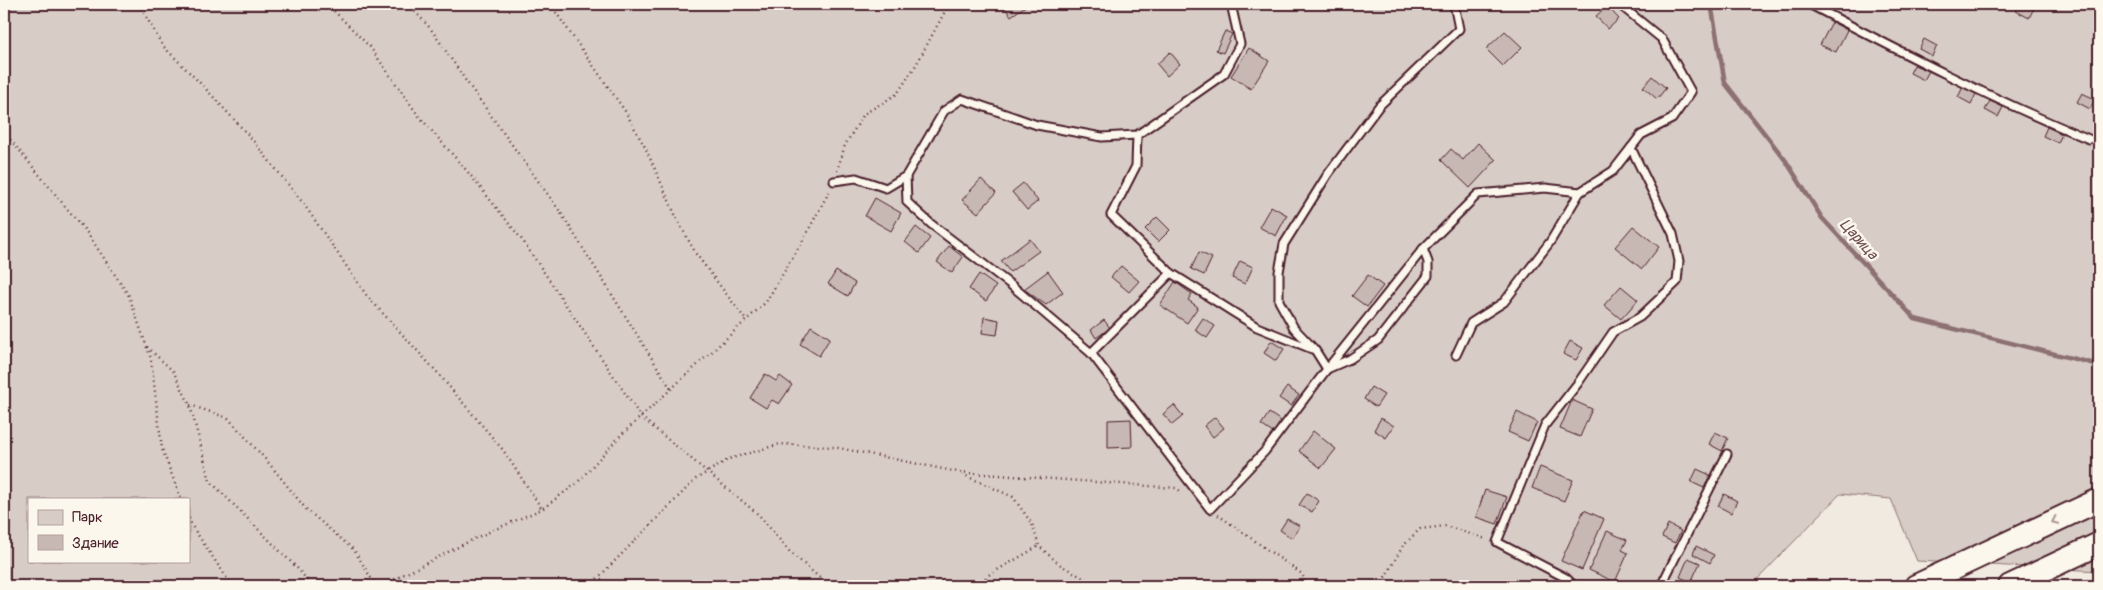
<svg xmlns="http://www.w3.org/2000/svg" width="2103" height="590" font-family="Pangolin,sans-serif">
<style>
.green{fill:#d8ccc6;stroke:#917678;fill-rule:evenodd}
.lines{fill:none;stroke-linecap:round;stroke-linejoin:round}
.stream{stroke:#8c6f72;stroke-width:4.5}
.building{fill:#c8b8b3;stroke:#4a1f2b}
.service-casing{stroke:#4a1f2b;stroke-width:11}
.trunk-casing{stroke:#4a1f2b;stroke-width:26}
.path{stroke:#4a1f2b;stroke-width:2.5;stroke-dasharray:1 4;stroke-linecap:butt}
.service{stroke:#fbf7ec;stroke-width:7}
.trunk{stroke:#fbf7ec;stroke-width:22}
.oneway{stroke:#ab9695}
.labels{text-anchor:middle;stroke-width:5;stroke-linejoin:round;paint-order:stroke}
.water-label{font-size:15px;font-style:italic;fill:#704e55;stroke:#fbf7ec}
</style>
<rect width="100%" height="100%" fill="#f0eae0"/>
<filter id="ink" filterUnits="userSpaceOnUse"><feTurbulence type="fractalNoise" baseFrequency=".02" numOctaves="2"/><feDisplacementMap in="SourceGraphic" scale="10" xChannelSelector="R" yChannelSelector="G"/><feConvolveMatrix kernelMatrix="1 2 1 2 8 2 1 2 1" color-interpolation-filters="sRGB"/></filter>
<g filter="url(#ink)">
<path class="green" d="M4 4H2099V571L1917 561 1891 499 1840 494 1751 586H1582L1570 575 1580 586H4ZM29 499H189V561H29Z"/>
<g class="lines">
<polyline class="stream" points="1711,4 1725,83 1786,161 1822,218 1915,319 2099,365"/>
</g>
<g class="building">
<polygon points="1002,4 1026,4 1027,5 1011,16"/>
<polygon points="1257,4 1275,4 1273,9"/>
<polygon points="2019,4 2025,4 2034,8 2029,18 2016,11"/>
<polygon points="1607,6 1619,19 1608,29 1596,16"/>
<polygon points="1832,22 1847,30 1836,52 1820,45"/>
<polygon points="1225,31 1232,34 1223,53 1216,50"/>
<polygon points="1505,31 1522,47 1503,66 1486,49"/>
<polygon points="1924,39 1937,46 1932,56 1919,49"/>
<polygon points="1249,48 1269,61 1251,89 1231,76"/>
<polygon points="1170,52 1180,64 1167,76 1157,64"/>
<polygon points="1914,65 1929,71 1924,80 1910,73"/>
<polygon points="1652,76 1666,88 1657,99 1643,87"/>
<polygon points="1963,87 1976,94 1971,104 1958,97"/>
<polygon points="2082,93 2095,99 2090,109 2077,102"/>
<polygon points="1990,101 2003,107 1998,117 1985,110"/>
<polygon points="2047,127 2062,134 2058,143 2043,136"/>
<polygon points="1478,143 1496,160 1470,188 1441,160 1451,149 1463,160"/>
<polygon points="981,179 996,193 978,213 962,200"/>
<polygon points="1023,183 1038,201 1027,210 1012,192"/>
<polygon points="875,198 901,213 891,231 865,216"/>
<polygon points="1271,206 1287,215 1276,236 1259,227"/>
<polygon points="1157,217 1170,230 1158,242 1145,229"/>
<polygon points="1633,226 1659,247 1642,269 1615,247"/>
<polygon points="916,227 930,238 919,253 905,242"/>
<polygon points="1030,239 1039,251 1010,272 1001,261"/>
<polygon points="949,246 963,257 952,273 937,262"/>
<polygon points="1199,252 1212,258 1204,275 1191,269"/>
<polygon points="1240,261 1253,267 1245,284 1232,278"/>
<polygon points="1121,266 1139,281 1129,292 1111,277"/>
<polygon points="836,271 855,283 848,296 828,284"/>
<polygon points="1048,271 1063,292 1046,305 1024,289"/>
<polygon points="979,274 996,286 986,301 969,289"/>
<polygon points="1368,275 1383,286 1367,307 1352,296"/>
<polygon points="1175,282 1192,294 1188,300 1198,307 1187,323 1160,305"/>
<polygon points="1621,286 1638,300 1621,319 1604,305"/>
<polygon points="984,317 999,320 997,335 982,333"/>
<polygon points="1203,318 1215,326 1207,338 1195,330"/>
<polygon points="1104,320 1110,328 1096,338 1091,330"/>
<polygon points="811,326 830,338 819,356 800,344"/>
<polygon points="1271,341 1284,349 1276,361 1264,353"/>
<polygon points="1570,341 1583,348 1576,360 1563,354"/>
<polygon points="765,374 776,381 780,376 792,385 779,404 772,400 766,408 750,398"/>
<polygon points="1287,387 1299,395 1291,406 1279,398"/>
<polygon points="1371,387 1384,395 1376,407 1364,399"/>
<polygon points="1572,400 1592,409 1580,437 1560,429"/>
<polygon points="1174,405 1183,416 1172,425 1163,414"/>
<polygon points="1517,412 1537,422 1528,441 1508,432"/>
<polygon points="1269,413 1281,421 1273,433 1261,425"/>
<polygon points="1215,417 1224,428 1213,437 1204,426"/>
<polygon points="1381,418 1394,426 1386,438 1374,430"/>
<polygon points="1131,419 1132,447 1108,448 1108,420"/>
<polygon points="1313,431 1336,449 1321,468 1299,451"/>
<polygon points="1715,432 1728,438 1722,451 1709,444"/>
<polygon points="1540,467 1573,480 1564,501 1532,488"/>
<polygon points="1697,469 1710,475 1704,488 1691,482"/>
<polygon points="1485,490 1507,497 1497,524 1476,517"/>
<polygon points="1307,493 1319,501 1312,512 1299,505"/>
<polygon points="1724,494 1737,501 1731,513 1718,506"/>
<polygon points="1584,510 1604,519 1582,570 1561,561"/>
<polygon points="1287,519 1300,526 1292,538 1280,530"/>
<polygon points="1668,524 1681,531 1675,543 1662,537"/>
<polygon points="1607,531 1627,540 1622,550 1628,553 1615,582 1589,570"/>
<polygon points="1696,546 1714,555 1710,563 1693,554"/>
<polygon points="1688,558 1700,563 1691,582 1680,577"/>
</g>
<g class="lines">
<defs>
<g id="service">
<polyline points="1231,4 1240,44 1224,74 1137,135 1102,137 1037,125 962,99 944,111 906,176 907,202 931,224 1011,285 1091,353 1210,509 1265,451 1327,369 1423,249 1478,194 1545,188 1580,192"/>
<path d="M1809 4C1901 52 1993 100 2089 139"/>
<polyline points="1137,135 1136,166 1111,215 1171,273 1257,327 1312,349"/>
<polyline points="834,181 856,178 886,188 906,176"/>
<polyline points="1423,249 1428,262 1428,276 1378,340 1350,359 1327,369 1315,350 1294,328 1279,301 1279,272 1284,244 1328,174 1379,106 1459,29 1454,4"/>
<polyline points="1091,353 1171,273"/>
<polyline points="1456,355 1471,323 1504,302 1550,242 1580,192 1613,171 1641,135 1672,119 1691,92 1662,39 1619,4"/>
<polyline points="1574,586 1566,578 1497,542 1545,425 1578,383 1613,332 1640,317 1677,282 1679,261 1673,234 1631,148"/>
<polyline points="1661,586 1727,454"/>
</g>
<g id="trunk">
<polyline points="1916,586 2099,500"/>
<polyline points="2010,586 2099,544"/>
</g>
</defs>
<use href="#service" class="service-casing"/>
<use href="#trunk" class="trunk-casing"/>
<g class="path">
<polyline points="139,4 162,45 205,88 251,138 303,203 367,296 436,371 503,450 542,509"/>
<polyline points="327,4 370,47 418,115 467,171 523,241 641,417 759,515 789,551 829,586"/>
<polyline points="408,4 431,29 466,81 559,210 671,389"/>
<polyline points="550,4 625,111 646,149 678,221 696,254 746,320"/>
<polyline points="4,132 88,234 129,296 151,359 162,449 181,499"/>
<polyline points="837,171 845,145 864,114 897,94 916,65 949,4"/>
<polyline points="147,347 173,371 190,405 210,481 299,570 312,586"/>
<polyline points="190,405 228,418 267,461 306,509 354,550 376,586"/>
<polyline points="962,474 1013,497 1032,524 1039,546 1059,564 1097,586"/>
<polyline points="1218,515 1302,574 1307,586"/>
<polyline points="189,518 192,526 232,586"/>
<polyline points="381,586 480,536 542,509 577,483 621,435 766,302 802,242 830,190"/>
<polyline points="590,586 696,479 729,459 780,444 834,447 958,472 1176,488 1182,492"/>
<polyline points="979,586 987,576 1039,546"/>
<polyline points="1380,586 1403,546 1420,529 1446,526 1486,539"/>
</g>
<use href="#service" class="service"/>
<use href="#trunk" class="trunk"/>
</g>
<defs><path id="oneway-chevron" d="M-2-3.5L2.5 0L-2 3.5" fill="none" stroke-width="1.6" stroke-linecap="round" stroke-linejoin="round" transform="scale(1.25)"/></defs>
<use class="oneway" href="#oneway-chevron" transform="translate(2055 521) rotate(155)"/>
</g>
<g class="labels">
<g class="water-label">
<text transform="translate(1859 239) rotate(48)" y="5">Царица</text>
</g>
</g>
<rect width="2103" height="590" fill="none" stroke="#fbf7ec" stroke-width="20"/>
<rect x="10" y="10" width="2083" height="570" fill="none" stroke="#4a1f2b" stroke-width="2" filter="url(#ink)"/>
<rect x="28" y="498" width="162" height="65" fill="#fbf7ec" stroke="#b4a19f"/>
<rect x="38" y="510" width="25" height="15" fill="#d8ccc6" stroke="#b4a19f"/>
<text x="72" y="522" font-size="15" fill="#4a1f2b">Парк</text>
<rect x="38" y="535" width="25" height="15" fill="#c8b8b3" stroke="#b4a19f"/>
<text x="72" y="548" font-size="15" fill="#4a1f2b">Здание</text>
</svg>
